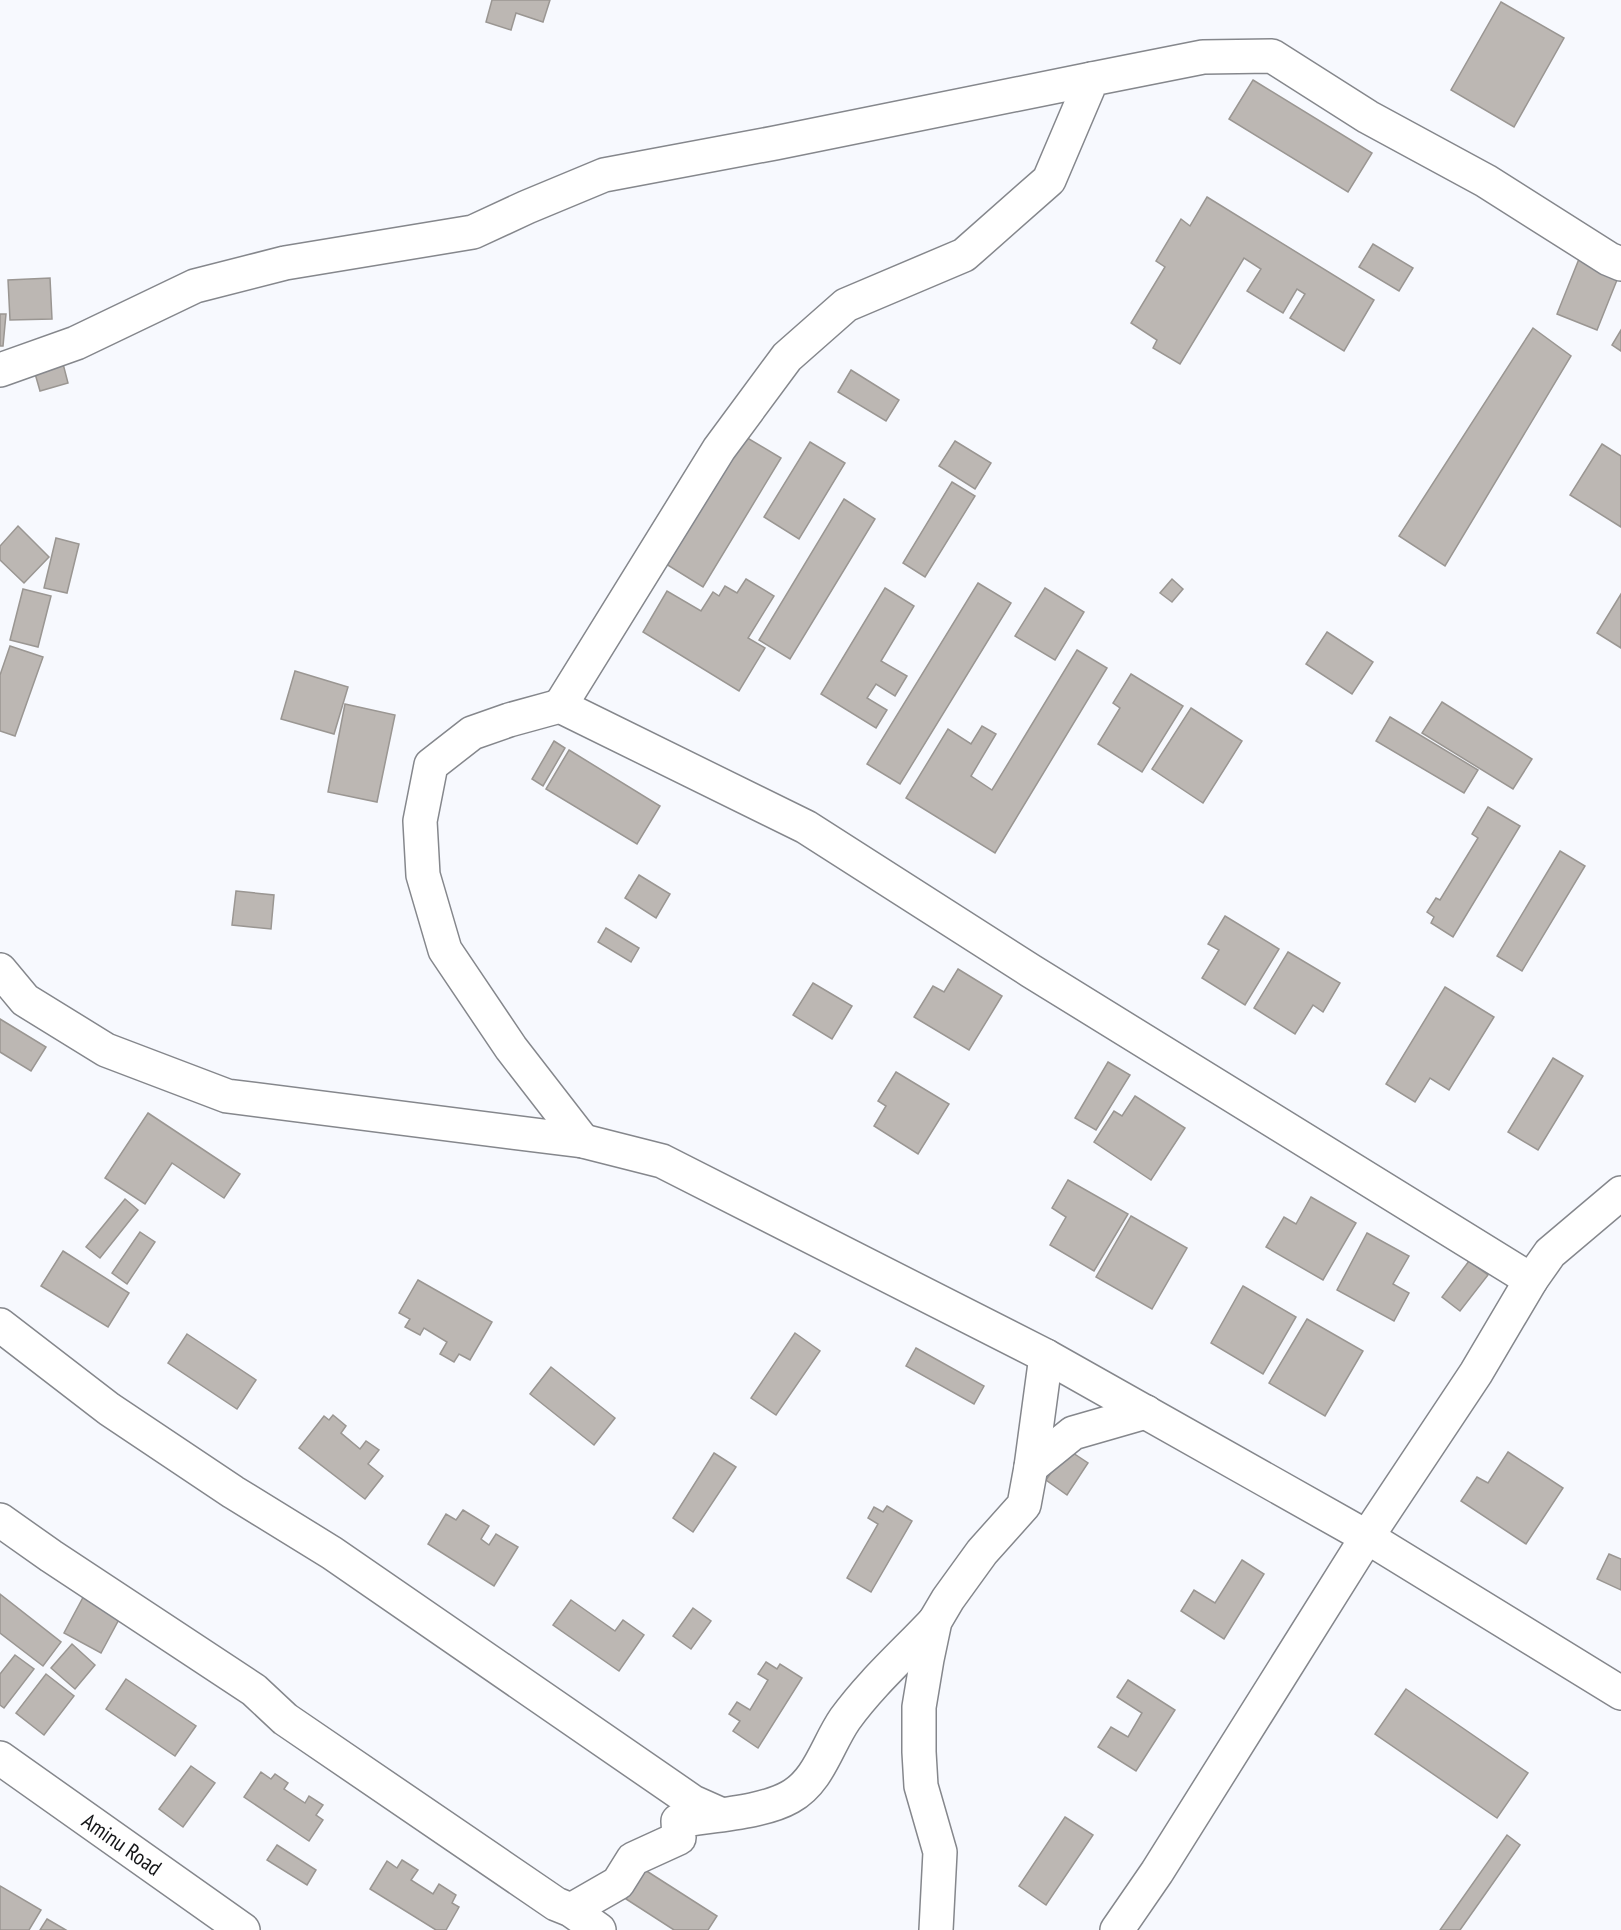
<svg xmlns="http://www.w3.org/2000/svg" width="1621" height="1930" font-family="'PT Sans Narrow',sans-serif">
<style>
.building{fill:#bcb7b3;stroke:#9a9692;stroke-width:1.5}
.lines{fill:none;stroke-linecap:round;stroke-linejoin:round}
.minor-casing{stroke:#85878c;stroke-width:36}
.tertiary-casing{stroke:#85878c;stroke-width:36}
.minor{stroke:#fff;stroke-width:33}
.tertiary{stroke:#fff;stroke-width:33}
.labels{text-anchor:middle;stroke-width:4.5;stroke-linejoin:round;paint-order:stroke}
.street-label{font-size:22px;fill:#151618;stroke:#fff}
</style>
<rect width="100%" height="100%" fill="#f7f9fe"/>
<g class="building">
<polygon points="492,0 550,0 543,22 516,13 511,30 486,22"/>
<polygon points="1501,2 1564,38 1514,127 1451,90"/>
<polygon points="1253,80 1372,153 1348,192 1229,119"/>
<polygon points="1207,197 1374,300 1344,351 1290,318 1305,294 1297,289 1283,313 1247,291 1261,269 1244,258 1180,364 1153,348 1157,340 1131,323 1165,267 1156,261 1181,219 1190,226"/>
<polygon points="1373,244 1413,268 1399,291 1359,267"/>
<polygon points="1579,259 1619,275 1597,330 1557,314"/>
<polygon points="50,278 52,319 10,320 8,280"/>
<polygon points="0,314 6,314 3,346 0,346"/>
<polygon points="1533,328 1571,356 1445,566 1399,536"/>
<polygon points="1621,330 1621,351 1612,345"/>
<polygon points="61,356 68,383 40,391 32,363"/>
<polygon points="851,370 899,400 886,421 838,392"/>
<polygon points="744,436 781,458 703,587 666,564"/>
<polygon points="955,441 991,463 975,489 939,466"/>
<polygon points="810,442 845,463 799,539 764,517"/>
<polygon points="1602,444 1621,456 1621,527 1570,495"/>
<polygon points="952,482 975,496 925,577 903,563"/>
<polygon points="844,499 875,519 790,659 759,640"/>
<polygon points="18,526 49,557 24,583 0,560 0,546"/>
<polygon points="56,538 79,544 67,593 44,588"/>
<polygon points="746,579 774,596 748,638 765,648 739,691 643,632 667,591 701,611 713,592 719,596 725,586 737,593"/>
<polygon points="1172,579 1183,589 1172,602 1160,593"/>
<polygon points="978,583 1011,603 900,784 867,764"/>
<polygon points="885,588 914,606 881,661 907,676 895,696 876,684 867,698 887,710 876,728 821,694"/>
<polygon points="1045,588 1084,612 1055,660 1015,636"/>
<polygon points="23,589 51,596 38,647 10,640"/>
<polygon points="1621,594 1621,648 1597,633"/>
<polygon points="1327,632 1373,662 1352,694 1306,664"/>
<polygon points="10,646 43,657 15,736 0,731 0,675"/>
<polygon points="1077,650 1107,668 995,853 906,798 948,729 971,744 982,726 996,734 971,776 992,790"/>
<polygon points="295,671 348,687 334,734 281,719"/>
<polygon points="1131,674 1183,706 1142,772 1098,744 1120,708 1113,703"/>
<polygon points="1442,702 1532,759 1513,789 1422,733"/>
<polygon points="345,704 395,715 377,802 328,792"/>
<polygon points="1191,708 1242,741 1203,803 1152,769"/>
<polygon points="1390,717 1478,770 1464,793 1376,741"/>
<polygon points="554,741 565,748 543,786 532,779"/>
<polygon points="569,750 660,806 637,844 546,789"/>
<polygon points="1488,807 1520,826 1453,937 1431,923 1434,917 1427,912 1436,898 1440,900 1478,838 1472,834"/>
<polygon points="1560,851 1585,866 1522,971 1497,956"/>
<polygon points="639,875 670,894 656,918 625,898"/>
<polygon points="236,891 274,895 271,929 232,925"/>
<polygon points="1225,916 1279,949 1245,1005 1202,978 1219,950 1208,944"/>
<polygon points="606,928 639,948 631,962 598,942"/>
<polygon points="1288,952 1340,983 1323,1012 1313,1005 1295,1034 1254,1008"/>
<polygon points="958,969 1002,996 969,1050 914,1017 933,986 944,992"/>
<polygon points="813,983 852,1006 832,1039 793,1015"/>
<polygon points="1445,987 1494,1017 1449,1090 1430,1078 1415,1102 1386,1084"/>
<polygon points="0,1019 46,1047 31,1071 0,1052"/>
<polygon points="1553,1058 1583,1076 1538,1150 1508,1132"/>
<polygon points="1108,1062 1130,1075 1096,1130 1075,1118"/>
<polygon points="896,1072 949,1104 918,1154 874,1126 886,1106 878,1101"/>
<polygon points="1135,1096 1185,1128 1151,1180 1094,1142 1114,1111 1122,1116"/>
<polygon points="148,1113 240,1174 224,1198 172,1163 145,1204 105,1178"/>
<polygon points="1068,1180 1128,1214 1094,1271 1050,1245 1066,1217 1052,1208"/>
<polygon points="1311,1197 1356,1223 1323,1280 1266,1247 1284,1217 1296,1224"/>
<polygon points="125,1199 138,1210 100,1258 86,1247"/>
<polygon points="1131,1216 1187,1248 1152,1309 1096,1277"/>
<polygon points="140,1232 155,1242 127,1284 112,1273"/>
<polygon points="1367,1233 1409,1256 1393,1284 1409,1293 1394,1321 1337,1290"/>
<polygon points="63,1251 129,1293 108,1327 41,1286"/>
<polygon points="1469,1261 1488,1275 1460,1311 1442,1297"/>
<polygon points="418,1280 492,1322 470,1360 459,1354 454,1362 440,1354 447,1342 424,1328 420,1335 405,1327 410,1319 399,1313"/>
<polygon points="1243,1286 1296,1317 1263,1374 1211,1343"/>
<polygon points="1307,1319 1363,1351 1325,1416 1269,1383"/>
<polygon points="795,1333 820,1351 776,1415 751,1398"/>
<polygon points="187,1334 256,1380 237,1409 168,1363"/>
<polygon points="916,1348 984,1386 974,1404 906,1366"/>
<polygon points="551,1367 615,1418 594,1445 530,1394"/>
<polygon points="333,1415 346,1426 341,1433 360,1449 366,1441 379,1450 368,1464 383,1476 365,1499 299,1448 324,1416 329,1420"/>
<polygon points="1067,1449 1088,1463 1067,1495 1046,1480"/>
<polygon points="1508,1452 1563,1488 1526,1544 1461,1501 1477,1477 1488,1483"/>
<polygon points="714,1453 736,1467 693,1532 673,1518"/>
<polygon points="887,1506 912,1521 871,1592 847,1578 878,1524 868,1518 874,1507 883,1512"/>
<polygon points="463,1510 489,1526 481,1539 489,1545 496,1534 518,1547 494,1586 428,1544 446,1514 456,1520"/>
<polygon points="1609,1554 1621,1559 1621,1590 1597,1579"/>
<polygon points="1242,1560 1264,1574 1224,1639 1181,1611 1194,1590 1215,1603"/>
<polygon points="87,1590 124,1610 101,1653 64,1633"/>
<polygon points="0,1594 61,1642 43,1666 0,1633"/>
<polygon points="571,1600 615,1631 623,1620 644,1635 619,1671 553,1625"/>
<polygon points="693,1608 711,1621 691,1649 673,1636"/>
<polygon points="72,1644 95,1665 75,1689 51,1668"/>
<polygon points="15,1655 34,1669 4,1708 0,1705 0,1674"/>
<polygon points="766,1662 777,1669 780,1664 802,1678 758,1748 733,1731 740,1721 729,1714 737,1702 750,1710 768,1680 758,1674"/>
<polygon points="46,1674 74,1696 44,1735 16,1713"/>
<polygon points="126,1679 196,1726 175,1756 106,1709"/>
<polygon points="1128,1680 1175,1710 1136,1771 1098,1747 1111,1727 1128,1737 1142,1713 1117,1697"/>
<polygon points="1406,1689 1528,1773 1497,1818 1375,1734"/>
<polygon points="191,1766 215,1783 183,1827 159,1809"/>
<polygon points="261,1772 271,1779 275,1774 288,1783 284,1789 305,1803 309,1796 323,1805 316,1815 323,1820 309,1841 244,1797"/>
<polygon points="1065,1817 1093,1835 1046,1905 1019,1886"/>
<polygon points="1507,1835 1520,1845 1460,1930 1440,1930"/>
<polygon points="277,1845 316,1870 307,1885 267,1860"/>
<polygon points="402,1860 418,1870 411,1880 433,1894 439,1884 456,1895 452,1903 459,1907 446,1930 436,1930 370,1889 387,1861 397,1868"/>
<polygon points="645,1870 717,1916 708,1930 674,1930 626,1899"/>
<polygon points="0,1886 41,1910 29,1930 0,1930"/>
<polygon points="47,1919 66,1930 40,1930"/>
</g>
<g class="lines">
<defs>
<g id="minor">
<polyline points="0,370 76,343 195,286 285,263 473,232 527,207 604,175 775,143 1092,79"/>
<polyline points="560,706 719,449 787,357 846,305 964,255 1049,180 1092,79 1203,57 1272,56 1368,117 1486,181 1609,259 1621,264"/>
<polyline points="0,970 25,1000 106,1050 227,1096 583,1141 662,1161 1046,1356 1367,1537 1621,1693"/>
<polyline points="583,1141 511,1048 445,950 423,875 420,821 431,765 472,733 509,720 560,706 806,827 1031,971 1531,1280"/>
<polyline points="0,1325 109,1409 233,1492 332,1553 693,1802 720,1814"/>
<polyline points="1031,1467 1073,1433 1146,1412"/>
<polyline points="0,1520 51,1556 254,1690 285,1719 556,1904 571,1910 599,1930"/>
<path d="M571 1910 618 1883 633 1859 679 1838 678 1821C711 1815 762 1813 790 1797 819 1781 827 1745 845 1719 871 1683 905 1653 935 1621"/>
<polyline points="936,1930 940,1852 921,1786 919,1752 919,1707 927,1659 935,1621 948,1599 982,1552 1024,1505 1031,1467 1046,1356"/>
<polyline points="1117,1930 1157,1872 1367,1537 1476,1373 1531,1280 1550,1253 1621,1193"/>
</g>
<polyline id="tertiary" points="0,1758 243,1930"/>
</defs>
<use href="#minor" class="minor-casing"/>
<use href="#tertiary" class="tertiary-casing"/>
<use href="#minor" class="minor"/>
<use href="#tertiary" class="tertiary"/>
</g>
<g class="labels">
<g class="street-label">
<text transform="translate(122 1844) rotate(35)" y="8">Aminu Road</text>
</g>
</g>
</svg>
